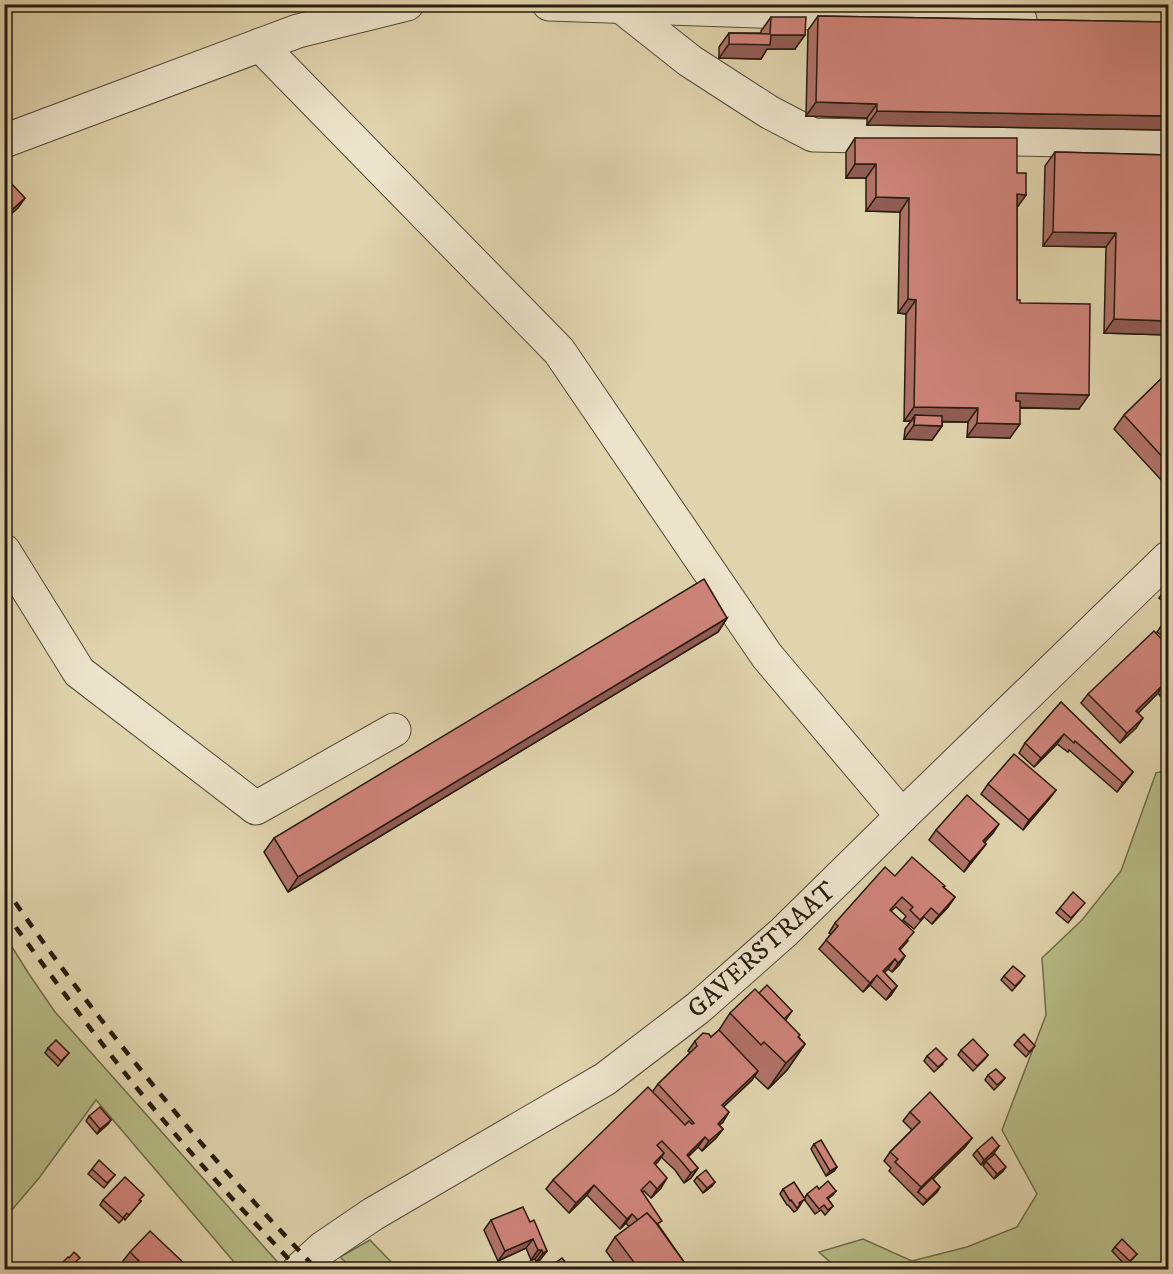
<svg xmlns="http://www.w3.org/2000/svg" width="1173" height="1274" font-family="'IM FELL DW Pica',serif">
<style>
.green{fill:#b6bc87;stroke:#6e6c4a;stroke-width:1.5}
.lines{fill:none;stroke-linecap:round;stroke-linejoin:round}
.minor-casing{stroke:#554936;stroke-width:35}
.minor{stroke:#ebe3ca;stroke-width:33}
.rail{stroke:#271b0e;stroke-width:4.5;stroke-dasharray:10 10;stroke-linecap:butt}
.wall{fill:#b17269;stroke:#271b0e;stroke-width:1.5}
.shaded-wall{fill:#905c55;stroke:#271b0e;stroke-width:1.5}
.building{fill:#ce847a;stroke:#271b0e;stroke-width:1.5}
.labels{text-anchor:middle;stroke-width:6;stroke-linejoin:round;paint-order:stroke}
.street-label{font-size:26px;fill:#271b0e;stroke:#ebe3ca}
</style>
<rect width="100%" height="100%" fill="#e0d4ad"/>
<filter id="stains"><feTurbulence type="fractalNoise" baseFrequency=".00333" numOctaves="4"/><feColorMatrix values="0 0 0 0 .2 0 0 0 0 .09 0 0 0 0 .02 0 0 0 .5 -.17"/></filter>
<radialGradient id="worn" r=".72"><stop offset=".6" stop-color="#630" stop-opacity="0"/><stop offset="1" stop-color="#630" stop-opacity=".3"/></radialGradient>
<g class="green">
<polygon points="1168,770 1168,1269 838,1269 819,1252 863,1239 912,1261 967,1247 1017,1227 1037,1194 1002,1130 1046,1015 1042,958 1082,920 1121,871 1156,773"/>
<polygon points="5,936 29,974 55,1012 281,1266 277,1269 240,1269 96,1100 39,1178 5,1218"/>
<polygon points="370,1240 398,1269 353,1269 340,1257"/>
</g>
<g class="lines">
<defs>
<g id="minor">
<polyline points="549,4 1020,20"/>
<polyline points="618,4 690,61 769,112 813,135 1168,142"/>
<polyline points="260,45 559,351 767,656 902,816"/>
<polyline points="4,141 298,31 407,4"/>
<polyline points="4,551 79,672 256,808 394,730"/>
<polyline points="299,1270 323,1248 373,1214 605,1079 698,1008 784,932 902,816 1168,558"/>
</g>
</defs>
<use href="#minor" class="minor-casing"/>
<use href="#minor" class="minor"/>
<g class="rail">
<path d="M4 886C58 966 118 1043 180 1118 223 1170 271 1220 317 1270"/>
<path d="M4 911C58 985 111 1059 170 1128 211 1177 255 1223 299 1270"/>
</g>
</g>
<g class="wall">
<polygon points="818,16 1168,22 1168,130 867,125 867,118 806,116 808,30"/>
<polygon points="771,17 795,49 767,49 761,59 719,58 719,47 729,33 761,33 761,31"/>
<polygon points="855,138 1017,173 1026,195 1017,207 1017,300 1020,303 1079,409 1020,408 1010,438 967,437 968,422 942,422 942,426 932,440 904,439 905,429 911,421 904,421 906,314 898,313 900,212 866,211 866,178 846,178 846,152"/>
<polygon points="1055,152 1168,155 1168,335 1104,333 1106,247 1043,246 1045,166"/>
<polygon points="1168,372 1168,477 1163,482 1114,429 1124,415"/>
<polygon points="1168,585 1168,605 1159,598"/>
<polygon points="1168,616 1168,640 1157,632"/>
<polygon points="727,618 718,632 288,892 264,852 274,838"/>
<polygon points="1168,646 1168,686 1160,696 1158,693 1138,713 1136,728 1120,743 1081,703 1088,694"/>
<polygon points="1061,702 1133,772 1117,792 1069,750 1068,752 1057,744 1034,767 1019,753 1025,743"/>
<polygon points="988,784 1056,790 1049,799 1023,830 981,794"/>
<polygon points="936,830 993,833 984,842 986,844 979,853 964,872 929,840"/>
<polygon points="895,876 943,887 955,897 948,907 932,924 924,917 914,929 903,920 906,916 896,907 891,911 908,941 900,950 905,956 899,965 892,972 888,969 884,972 897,986 891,995 886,1000 870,985 863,992 819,949 831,934 829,933 835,923"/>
<polygon points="1081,907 1068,923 1056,913 1060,908"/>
<polygon points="1004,976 1021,981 1012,991 1001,980"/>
<polygon points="759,993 792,1011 785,1021 805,1044 787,1070 768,1089 754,1076 752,1080 724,1106 723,1122 719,1125 723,1129 716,1138 702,1151 698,1147 688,1157 698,1168 691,1178 684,1183 675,1170 661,1157 655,1164 661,1188 651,1198 644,1191 642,1192 659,1226 689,1269 619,1269 606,1251 615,1237 629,1227 626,1223 620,1229 587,1195 569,1213 546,1189 553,1180 653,1091 658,1084 690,1053 688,1051 695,1041 711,1037 719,1030 730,1013"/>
<polygon points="1018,1040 1032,1050 1026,1057 1014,1045"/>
<polygon points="48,1048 69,1053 58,1066 45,1053"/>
<polygon points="961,1050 988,1055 985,1059 973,1071 958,1055"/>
<polygon points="927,1056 943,1064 934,1072 924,1061"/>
<polygon points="988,1075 1005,1078 1001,1083 994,1090 985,1080"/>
<polygon points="910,1112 972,1138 965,1147 933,1179 940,1187 937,1192 923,1205 889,1171 891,1168 884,1161 890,1152 912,1130 903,1121"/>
<polygon points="89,1116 111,1120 108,1124 97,1134 86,1121"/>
<polygon points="814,1144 837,1167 834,1171 826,1176 811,1149"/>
<polygon points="999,1146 991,1157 981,1165 973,1155 977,1150"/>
<polygon points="986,1161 1003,1171 994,1179 983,1166"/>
<polygon points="92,1169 115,1175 104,1188 88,1174"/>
<polygon points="697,1177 715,1182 712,1186 703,1193 694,1181"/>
<polygon points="783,1189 804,1199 807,1194 819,1189 836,1191 833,1195 828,1199 833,1206 825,1215 821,1210 815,1214 804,1199 797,1210 794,1212 788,1205 787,1205 780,1194"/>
<polygon points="103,1200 140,1200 141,1201 125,1220 124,1218 119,1223 100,1205"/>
<polygon points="491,1220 530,1222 547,1251 540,1260 536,1262 535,1259 531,1260 526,1248 498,1261 484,1230"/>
<polygon points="1115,1247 1137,1254 1126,1266 1112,1251"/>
<polygon points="130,1252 187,1269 131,1269 123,1261"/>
</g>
<g class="shaded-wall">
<polygon points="1042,4 1065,4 1063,6 1041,6"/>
<polygon points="771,35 805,35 795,49 767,49 761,59 719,58 729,44"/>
<polygon points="816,102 877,104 867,118 806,116"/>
<polygon points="877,111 1168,116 1168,130 867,125"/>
<polygon points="855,164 876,164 866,178 846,178"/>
<polygon points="1017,194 1026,195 1016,209"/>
<polygon points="876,197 909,198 900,212 866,211"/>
<polygon points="25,198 18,208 4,220 4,217"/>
<polygon points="1053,232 1116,233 1106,247 1043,246"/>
<polygon points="908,299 916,300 906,314 898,313"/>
<polygon points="1114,319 1168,321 1168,335 1104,333"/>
<polygon points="1016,393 1089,395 1079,409 1006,407"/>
<polygon points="914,407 978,408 968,422 914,421 915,415 911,421 904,421"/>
<polygon points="977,423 1020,424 1010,438 967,437"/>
<polygon points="914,425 942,426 932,440 904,439"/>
<polygon points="727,618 718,632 288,892 298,877"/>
<polygon points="1164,684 1158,693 1130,721 1136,711"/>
<polygon points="1143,718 1136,728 1120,743 1127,733"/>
<polygon points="1064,734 1057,744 1034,767 1041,758"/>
<polygon points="1133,772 1126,781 1117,792 1123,783"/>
<polygon points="1056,790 1049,799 1023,830 1029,820"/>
<polygon points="999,824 993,833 977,851 983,841"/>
<polygon points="986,844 979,853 964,872 970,862"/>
<polygon points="955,897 948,907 932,924 939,915"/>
<polygon points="905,956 899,965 892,972 898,963"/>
<polygon points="895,959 888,969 879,978 883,971"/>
<polygon points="877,975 870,985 863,992 870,983"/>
<polygon points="897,986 891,995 886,1000 892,991"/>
<polygon points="805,1044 787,1070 768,1089 786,1063"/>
<polygon points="758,1071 752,1080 716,1114 722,1105"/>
<polygon points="729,1112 723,1122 711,1133 718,1124"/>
<polygon points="111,1120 108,1124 97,1134 100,1129"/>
<polygon points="723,1129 716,1138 702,1151 709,1141"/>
<polygon points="705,1137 698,1147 682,1162 687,1155"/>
<polygon points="972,1138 965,1147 919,1192 918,1192 921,1187"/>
<polygon points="999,1146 991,1157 981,1165 984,1160"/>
<polygon points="664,1153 658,1162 647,1172 654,1163"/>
<polygon points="837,1167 834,1171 826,1176 830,1171"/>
<polygon points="1006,1167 1003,1171 994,1179 997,1174"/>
<polygon points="698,1168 691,1178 684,1183 691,1173"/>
<polygon points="667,1178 661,1188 651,1198 657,1189"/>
<polygon points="715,1182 712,1186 703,1193 707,1188"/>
<polygon points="594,1185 587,1195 569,1213 576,1203"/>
<polygon points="940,1187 937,1192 923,1205 927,1200"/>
<polygon points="632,1214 626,1223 620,1229 627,1219"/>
<polygon points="533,1239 526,1248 498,1261 505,1251"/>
<polygon points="538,1250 542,1250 535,1259 531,1260"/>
<polygon points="547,1251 540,1260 536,1262 543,1253"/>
</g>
<g class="building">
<polygon points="818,16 1168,22 1168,116 877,111 877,104 816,102"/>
<polygon points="771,17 806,17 805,35 771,35 770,45 729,44 729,33 770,34"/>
<polygon points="855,138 1017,138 1017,173 1026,173 1026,195 1017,194 1017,300 1020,300 1020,303 1090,304 1089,395 1016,393 1016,401 1020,401 1020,424 977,423 978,408 914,407 916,300 908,299 909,198 876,197 876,164 855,164"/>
<polygon points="1055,152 1168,155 1168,321 1114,319 1116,233 1053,232"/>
<polygon points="10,182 25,198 4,217 4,187"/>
<polygon points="1168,372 1168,463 1124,415"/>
<polygon points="915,415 942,416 942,426 914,425"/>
<polygon points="704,579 727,618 298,877 274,838"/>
<polygon points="1168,616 1168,626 1164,622"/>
<polygon points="1154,631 1168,646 1168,684 1167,686 1164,684 1136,711 1143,718 1127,733 1088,694"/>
<polygon points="1061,702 1133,772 1123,783 1075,741 1074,743 1064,734 1041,758 1025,743"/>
<polygon points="1014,754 1056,790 1029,820 988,784"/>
<polygon points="967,795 999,824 983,841 986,844 970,862 936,830"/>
<polygon points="912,857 945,886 943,887 955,897 939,915 931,908 920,920 910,910 913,907 902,897 890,910 914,932 899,949 905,956 898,963 895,959 883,971 897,986 892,991 877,975 870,983 826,940 838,926 835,923 885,867 895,876"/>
<polygon points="1073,892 1085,903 1071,918 1060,908"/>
<polygon points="1013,966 1025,976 1015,986 1004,976"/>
<polygon points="767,985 792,1011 784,1019 759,993"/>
<polygon points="755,989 800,1035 798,1037 805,1044 786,1063 764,1042 761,1045 730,1013"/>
<polygon points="719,1030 758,1071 722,1105 729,1112 718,1124 723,1129 709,1141 705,1137 687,1155 698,1168 691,1173 681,1161 662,1141 657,1145 664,1153 654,1163 667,1178 657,1189 650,1181 641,1190 662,1221 657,1224 647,1213 638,1220 632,1214 627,1219 594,1185 576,1203 553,1180 648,1087 685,1125 689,1121 692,1124 694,1123 658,1084 697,1046 695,1041 703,1033 709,1034 711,1037"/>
<polygon points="1024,1034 1035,1046 1029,1052 1018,1040"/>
<polygon points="973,1039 988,1055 977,1066 961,1050"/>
<polygon points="56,1040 69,1053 61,1061 48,1048"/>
<polygon points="936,1048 947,1059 938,1067 927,1056"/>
<polygon points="996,1069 1005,1078 997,1085 988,1075"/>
<polygon points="930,1092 972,1138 921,1187 895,1162 898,1159 890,1152 920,1122 910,1112"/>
<polygon points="100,1107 111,1120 100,1129 89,1116"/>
<polygon points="992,1137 999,1146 984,1160 977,1150"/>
<polygon points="821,1140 837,1167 830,1171 814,1144"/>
<polygon points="995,1154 1006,1167 997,1174 986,1161"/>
<polygon points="99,1160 115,1175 107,1183 92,1169"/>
<polygon points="706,1170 715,1182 707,1188 697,1177"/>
<polygon points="125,1177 144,1195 139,1200 141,1201 129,1215 127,1213 123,1218 103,1200"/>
<polygon points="932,1178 940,1187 927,1200 918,1192"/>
<polygon points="828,1181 836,1191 827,1198 833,1206 828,1210 824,1205 819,1209 807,1194 817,1186 819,1189"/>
<polygon points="794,1182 805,1199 799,1203 800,1205 797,1208 791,1200 790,1201 783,1189"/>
<polygon points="523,1207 530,1222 534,1220 547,1251 543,1253 542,1250 538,1250 533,1239 505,1251 491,1220"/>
<polygon points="647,1213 656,1223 689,1269 639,1269 615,1237"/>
<polygon points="150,1231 188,1267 186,1269 130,1269 139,1261 130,1252"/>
<polygon points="1122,1239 1137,1254 1130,1261 1115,1247"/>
<polygon points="74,1252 80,1258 74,1263 78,1267 76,1269 56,1269 68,1257 69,1258"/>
<polygon points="562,1258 571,1269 547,1269"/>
</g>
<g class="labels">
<g class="street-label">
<text transform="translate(761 949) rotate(-42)" y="9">GAVERSTRAAT</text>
</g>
</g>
<rect width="1173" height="1274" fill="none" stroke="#e0d4ad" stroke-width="24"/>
<rect x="6" y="6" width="1161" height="1262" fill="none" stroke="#271b0e" stroke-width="3"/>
<rect x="12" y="12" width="1149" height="1250" fill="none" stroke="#271b0e" stroke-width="1.5"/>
<rect width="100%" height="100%" filter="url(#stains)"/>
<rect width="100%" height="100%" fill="url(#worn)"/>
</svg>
